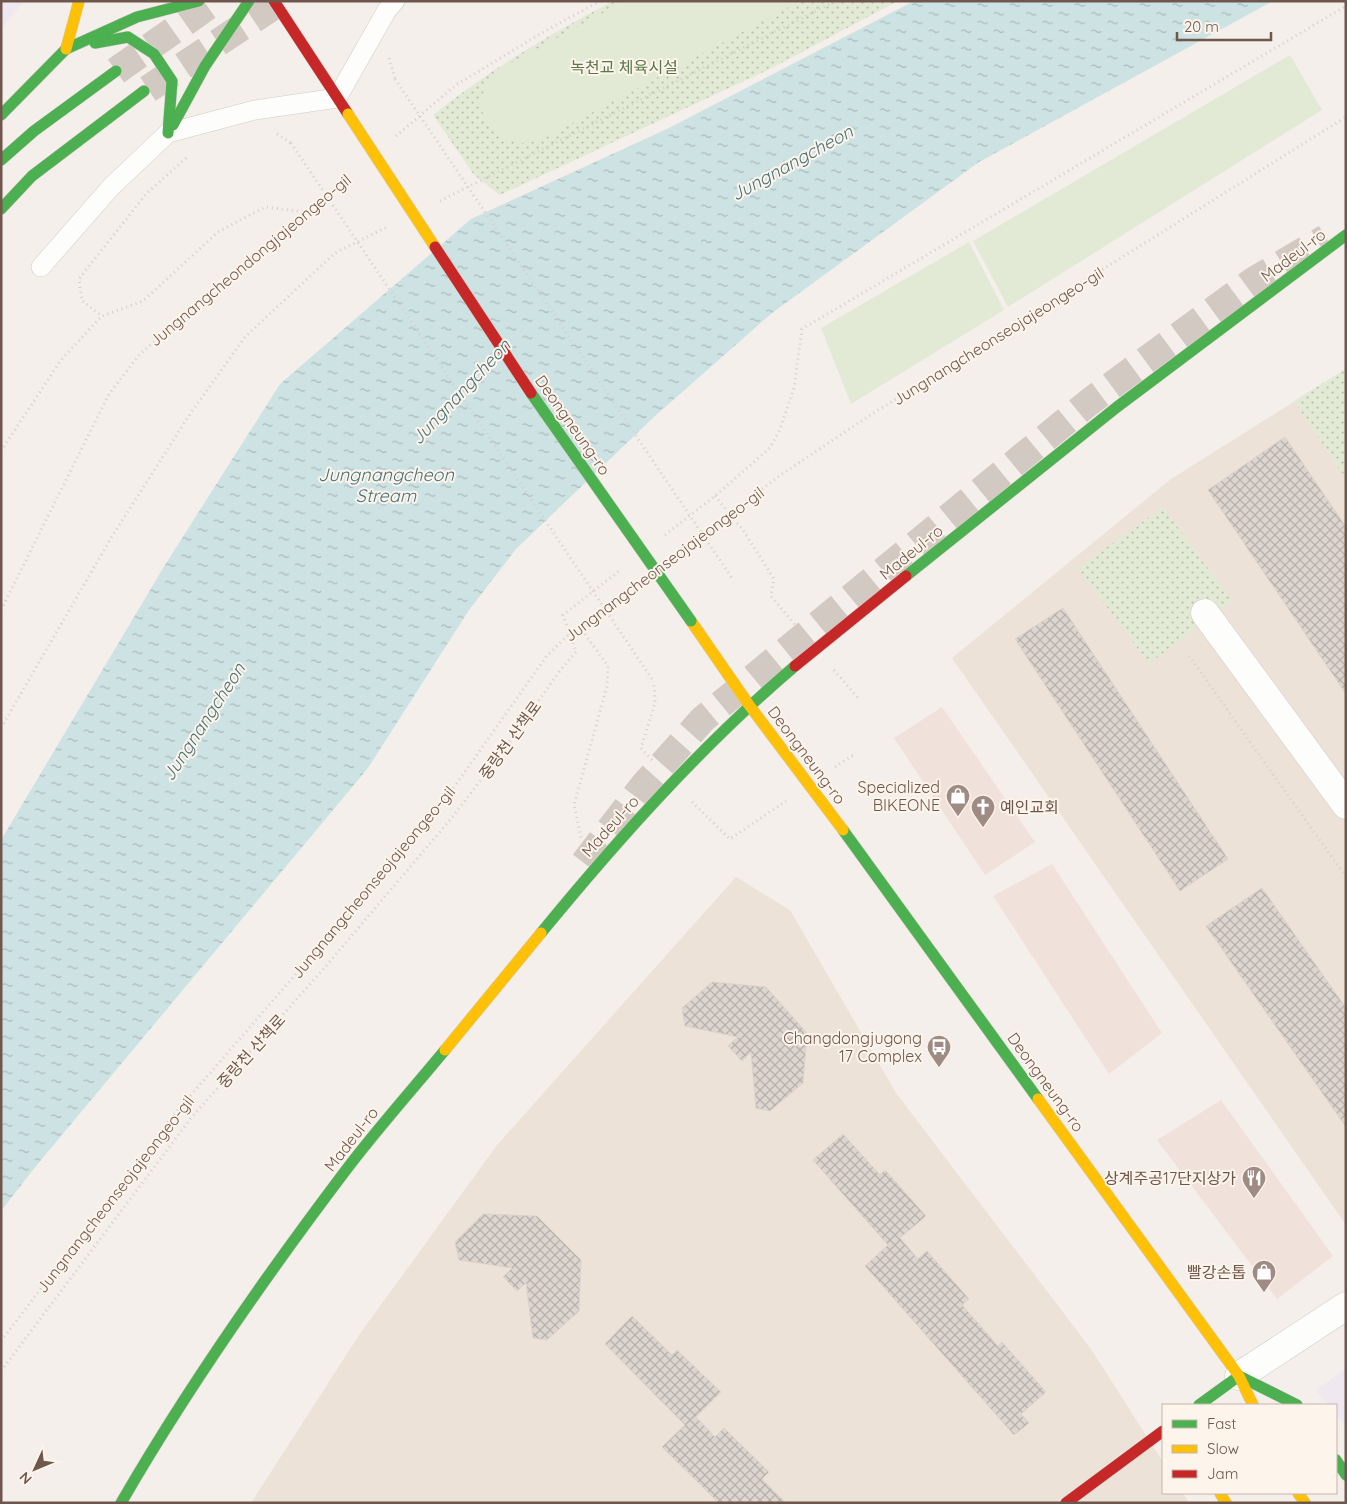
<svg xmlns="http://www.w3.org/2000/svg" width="1347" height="1504" font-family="Quicksand,'Noto Sans KR',sans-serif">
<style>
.residential{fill:#ede2d8}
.commercial{fill:#f1e1db}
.education{fill:#f0e8f0}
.green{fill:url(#green-dots)}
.pitch{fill:#e2ead6}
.water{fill:url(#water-ripples)}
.building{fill:url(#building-cross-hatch);stroke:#dcd3cd}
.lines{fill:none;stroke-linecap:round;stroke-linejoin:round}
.highway-tunnel{stroke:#d3c9c3;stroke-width:28;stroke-dasharray:28 14;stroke-linecap:butt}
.lane-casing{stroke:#d1cbc5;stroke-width:20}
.street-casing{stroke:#d1cbc5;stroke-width:29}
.fast-casing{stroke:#d3ccc6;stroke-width:12}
.slow-casing{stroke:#d3ccc6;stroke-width:12}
.jam-casing{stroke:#d3ccc6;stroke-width:12}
.path{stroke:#d5cfcb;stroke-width:3;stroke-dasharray:1 4;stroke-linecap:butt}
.lane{stroke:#fdfdfc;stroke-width:19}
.street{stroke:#fdfdfc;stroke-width:28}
.fast{stroke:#4caf50;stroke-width:11}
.slow{stroke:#ffc107;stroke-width:11}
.jam{stroke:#c62828;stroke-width:11}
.fast-bridge-casing{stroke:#d3ccc6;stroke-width:12;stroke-linecap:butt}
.slow-bridge-casing{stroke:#d3ccc6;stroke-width:12;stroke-linecap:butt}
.jam-bridge-casing{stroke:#d3ccc6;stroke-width:12;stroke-linecap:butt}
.path-bridge{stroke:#d5cfcb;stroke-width:3;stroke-dasharray:1 4;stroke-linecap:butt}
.fast-bridge{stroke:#4caf50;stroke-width:11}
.slow-bridge{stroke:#ffc107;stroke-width:11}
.jam-bridge{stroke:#c62828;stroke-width:11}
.labels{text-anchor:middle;stroke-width:4;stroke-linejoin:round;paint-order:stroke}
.park-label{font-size:16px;fill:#5a794a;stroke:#fdf4eb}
.street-label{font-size:16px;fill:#6f574d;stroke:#fdf4eb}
.poi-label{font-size:16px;fill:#6f574d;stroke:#fdf4eb;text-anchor:end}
.water-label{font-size:18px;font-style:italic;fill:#477379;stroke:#fdf4eb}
</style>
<defs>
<pattern id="green-dots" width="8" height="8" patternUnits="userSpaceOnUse" patternTransform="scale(1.25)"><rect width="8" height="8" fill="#e2ead6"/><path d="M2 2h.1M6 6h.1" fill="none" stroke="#bbc0b0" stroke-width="1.8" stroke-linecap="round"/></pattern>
<pattern id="water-ripples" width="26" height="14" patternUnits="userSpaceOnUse" patternTransform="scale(1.25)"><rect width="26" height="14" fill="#cde2e3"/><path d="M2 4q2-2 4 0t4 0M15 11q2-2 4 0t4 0" fill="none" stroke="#abbaba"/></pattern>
<pattern id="building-cross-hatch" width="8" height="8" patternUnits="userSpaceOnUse" patternTransform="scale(1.25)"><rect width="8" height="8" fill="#ddd5d0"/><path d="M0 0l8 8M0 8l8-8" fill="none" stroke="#b7b0ab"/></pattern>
</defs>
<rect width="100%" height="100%" fill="#f4efea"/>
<g class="residential">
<polygon points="1346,369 1346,1225 952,658 1171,479"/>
<polygon points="736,877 790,910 896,1093 1091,1349 1163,1462 1163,1493 1183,1493 1189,1503 251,1503 359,1335 497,1145"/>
</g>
<g class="commercial">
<polygon points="942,707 1035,842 985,875 894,738"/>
<polygon points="1052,864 1162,1033 1109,1074 993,896"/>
<polygon points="1221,1100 1333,1256 1277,1299 1157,1140"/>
</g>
<g class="education">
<polygon points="1,1 24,1 1,29"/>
<polygon points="1346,1369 1346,1427 1336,1415 1336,1405 1328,1405 1316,1390"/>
</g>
<g class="green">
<path d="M613 1H898L770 69 500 195 474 175 433 115C490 69 549 35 613 1Z"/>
<polygon points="1346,369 1346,479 1294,401"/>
<polygon points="1163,507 1232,601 1149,664 1078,568"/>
</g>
<g class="pitch">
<path d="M625 1H800L539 141C533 142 526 143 519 143 497 140 475 116 483 93 486 84 492 77 498 70Z"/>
<polygon points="1290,55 1322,110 1008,307 973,241"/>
<polygon points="969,242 1004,310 851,404 821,328"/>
</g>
<polygon class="water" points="914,1 1273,1 979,162 772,313 655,416 516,549 469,610 368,768 36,1166 1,1211 1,840 165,565 280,384 471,219 669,128"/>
<g class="building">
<polygon points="1285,437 1346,527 1346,694 1208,490"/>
<polygon points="1063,608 1228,859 1180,891 1015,639"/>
<polygon points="1262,888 1346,1008 1346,1127 1206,926"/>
<polygon points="712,982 766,987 807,1033 803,1083 770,1111 756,1108 751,1052 742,1061 728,1046 738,1037 685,1026 682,1008"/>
<polygon points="843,1134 880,1175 885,1170 926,1216 900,1238 918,1259 927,1251 969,1299 962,1305 998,1346 1002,1342 1046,1392 1021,1414 1029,1423 1014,1435 865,1266 888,1245 813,1160"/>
<polygon points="483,1214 537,1216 581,1260 579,1311 547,1340 533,1338 526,1283 517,1291 503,1277 512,1268 459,1260 455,1242"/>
<polygon points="632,1316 672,1355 677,1350 721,1392 696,1417 715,1437 724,1428 769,1472 762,1479 786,1503 719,1503 662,1447 685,1425 605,1344"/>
</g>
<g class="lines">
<g class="highway-tunnel">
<polyline points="116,71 215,1"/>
<polyline points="148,89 281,1"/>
<polyline points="584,863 644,785 703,719 1088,403 1253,281 1326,238"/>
</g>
<defs>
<polyline id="lane" points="41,267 111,187 168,133 255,110 337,98 387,10 395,1"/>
<g id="street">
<polyline points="1205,613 1346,805"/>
<polyline points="1239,1376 1346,1306"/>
</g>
<g id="fast">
<polyline points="95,43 128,37 154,54 172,81 168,133"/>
<polyline points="1,115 66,49 137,17 199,1"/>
<polyline points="173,125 205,66 249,1"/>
<polyline points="1,160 34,131 116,71"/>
<polyline points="1,209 32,176 144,91"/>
<polyline points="906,576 1117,407 1346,235"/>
<polyline points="843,830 1038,1099"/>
<path d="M541 933C619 838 701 746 795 666"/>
<polyline points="1239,1376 1297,1405"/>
<polyline points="1199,1405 1239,1376"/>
<polyline points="1336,1460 1346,1475"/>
<path d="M121 1503C188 1387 265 1277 346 1170 377 1129 412 1090 445 1050"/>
</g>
<g id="slow">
<polyline points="66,49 79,1"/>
<polyline points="691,621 749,705 843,830"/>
<polyline points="445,1050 541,933"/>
<polyline points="1038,1099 1239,1376 1253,1405"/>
<polyline points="1220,1493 1226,1503"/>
<polyline points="1298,1493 1305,1503"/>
</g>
<g id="jam">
<polyline points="274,1 348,114"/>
<polyline points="795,666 906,576"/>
<polyline points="1066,1503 1163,1431"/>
</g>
</defs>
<use href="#lane" class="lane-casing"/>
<use href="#street" class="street-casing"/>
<use href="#fast" class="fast-casing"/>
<use href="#slow" class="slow-casing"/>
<use href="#jam" class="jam-casing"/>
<g class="path">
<polyline points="389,58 395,79"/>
<polyline points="277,134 291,143"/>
<polyline points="396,136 456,85 545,31 600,1"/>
<polyline points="186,158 146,194 79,279 82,301 102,316 143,301 218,232 265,207 306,212"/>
<polyline points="440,201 836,1"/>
<polyline points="1,451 61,360 102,316"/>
<polyline points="715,496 743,530 774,579 771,596 796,626"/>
<polyline points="665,535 715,496 770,448 780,429 794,388 802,329 1346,6"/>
<polyline points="678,552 782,474 875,412 1346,117"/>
<polyline points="1,610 109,394 140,354 252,256 351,174"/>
<polyline points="579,626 608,666 607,686 574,805 581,838"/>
<polyline points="1189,656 1346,877"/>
<polyline points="834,670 858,698"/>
<polyline points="1,728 111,538 190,414 245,337 335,253 387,227"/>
<polyline points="652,760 641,748 655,703 654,682"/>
<polyline points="835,767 853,755"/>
<polyline points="692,802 730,839 786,801"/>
<polyline points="1,1341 171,1118 435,814 546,657 566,637 631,587"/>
<polyline points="1,1371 191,1118 326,966 450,820 498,758 561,669 576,652 563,615 619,571"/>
</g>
<use href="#lane" class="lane"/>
<use href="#street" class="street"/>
<use href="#fast" class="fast"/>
<use href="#slow" class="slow"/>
<use href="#jam" class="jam"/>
<defs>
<polyline id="fast-bridge" points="531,393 691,621"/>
<polyline id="slow-bridge" points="348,114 435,247"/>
<polyline id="jam-bridge" points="435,247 531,393"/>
</defs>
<use href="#fast-bridge" class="fast-bridge-casing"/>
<use href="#slow-bridge" class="slow-bridge-casing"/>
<use href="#jam-bridge" class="jam-bridge-casing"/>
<g class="path-bridge">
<polyline points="395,79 732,578"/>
<polyline points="291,143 654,682"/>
</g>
<use href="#fast-bridge" class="fast-bridge"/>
<use href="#slow-bridge" class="slow-bridge"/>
<use href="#jam-bridge" class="jam-bridge"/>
</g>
<defs>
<symbol id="shop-pin" viewBox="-11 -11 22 30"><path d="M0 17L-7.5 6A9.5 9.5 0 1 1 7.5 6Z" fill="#9e8c84" stroke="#fdf4eb"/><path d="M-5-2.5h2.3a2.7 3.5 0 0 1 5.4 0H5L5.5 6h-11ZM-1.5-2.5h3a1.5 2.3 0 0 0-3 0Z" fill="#fff"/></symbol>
<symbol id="church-pin" viewBox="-11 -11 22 30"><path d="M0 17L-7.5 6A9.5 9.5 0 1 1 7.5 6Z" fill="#9e8c84" stroke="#fdf4eb"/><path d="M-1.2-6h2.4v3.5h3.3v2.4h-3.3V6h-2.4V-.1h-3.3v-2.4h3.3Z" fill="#fff"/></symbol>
<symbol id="bus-pin" viewBox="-11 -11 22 30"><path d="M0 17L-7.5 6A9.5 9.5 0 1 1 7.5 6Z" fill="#9e8c84" stroke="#fdf4eb"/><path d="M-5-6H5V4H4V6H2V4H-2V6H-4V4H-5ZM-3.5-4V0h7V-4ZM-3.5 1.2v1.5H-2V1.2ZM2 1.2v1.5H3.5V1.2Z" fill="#fff"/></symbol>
<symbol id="restaurant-pin" viewBox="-11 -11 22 30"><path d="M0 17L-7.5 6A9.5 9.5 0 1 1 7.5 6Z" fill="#9e8c84" stroke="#fdf4eb"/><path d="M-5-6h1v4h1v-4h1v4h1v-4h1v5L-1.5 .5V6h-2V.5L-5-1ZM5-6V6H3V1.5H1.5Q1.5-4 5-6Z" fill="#fff"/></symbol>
</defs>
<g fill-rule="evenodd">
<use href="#shop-pin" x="944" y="782" width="28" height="38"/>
<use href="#church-pin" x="969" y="793" width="28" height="38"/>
<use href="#bus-pin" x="925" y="1033" width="28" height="38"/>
<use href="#restaurant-pin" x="1240" y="1164" width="28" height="38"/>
<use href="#shop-pin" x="1250" y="1258" width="28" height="38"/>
</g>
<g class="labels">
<g class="park-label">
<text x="624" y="73">녹천교 체육시설</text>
</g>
<g class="street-label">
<text transform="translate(1293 255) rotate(-37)" y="6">Madeul-ro</text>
<text transform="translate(250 260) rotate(-40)" y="6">Jungnangcheondongjajeongeo-gil</text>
<text transform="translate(998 336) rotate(-32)" y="6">Jungnangcheonseojajeongeo-gil</text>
<text transform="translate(573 425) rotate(55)" y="6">Deongneung-ro</text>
<text transform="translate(911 552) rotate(-39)" y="6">Madeul-ro</text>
<text transform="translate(664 564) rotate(-37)" y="6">Jungnangcheonseojajeongeo-gil</text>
<text transform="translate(510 740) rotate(-54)" y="6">중랑천 산책로</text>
<text transform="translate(807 755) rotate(53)" y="6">Deongneung-ro</text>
<text transform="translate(610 826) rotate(-48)" y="6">Madeul-ro</text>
<text transform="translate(373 882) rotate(-50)" y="6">Jungnangcheonseojajeongeo-gil</text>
<text transform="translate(251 1051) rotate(-48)" y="6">중랑천 산책로</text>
<text transform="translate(1046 1082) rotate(54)" y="6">Deongneung-ro</text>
<text transform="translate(351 1139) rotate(-52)" y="6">Madeul-ro</text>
<text transform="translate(115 1194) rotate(-52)" y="6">Jungnangcheonseojajeongeo-gil</text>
</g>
<g class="poi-label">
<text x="940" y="793">Specialized<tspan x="940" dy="18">BIKEONE</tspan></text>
<text x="1000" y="813" text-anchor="start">예인교회</text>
<text x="922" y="1044">Changdongjugong<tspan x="922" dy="18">17 Complex</tspan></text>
<text x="1236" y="1184">상계주공17단지상가</text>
<text x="1246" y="1278">빨강손톱</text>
</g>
<g class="water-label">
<text transform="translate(792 163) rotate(-29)" y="6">Jungnangcheon</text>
<text transform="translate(461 392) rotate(-47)" y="6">Jungnangcheon</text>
<text x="386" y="481">Jungnangcheon<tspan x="386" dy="21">Stream</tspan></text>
<text transform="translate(204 722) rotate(-57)" y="6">Jungnangcheon</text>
</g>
</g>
<rect width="1347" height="1504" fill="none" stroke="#6f574d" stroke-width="5"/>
<rect x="1162" y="1404" width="175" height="90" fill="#fdf4eb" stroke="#c4b5ac"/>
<rect x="1172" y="1420" width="25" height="8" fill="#4caf50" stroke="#c4b5ac"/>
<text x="1207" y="1429" font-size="15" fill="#6f574d">Fast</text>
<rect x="1172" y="1445" width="25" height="8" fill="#ffc107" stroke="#c4b5ac"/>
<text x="1207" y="1454" font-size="15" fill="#6f574d">Slow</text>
<rect x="1172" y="1470" width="25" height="8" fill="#c62828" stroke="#c4b5ac"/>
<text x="1207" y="1479" font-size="15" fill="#6f574d">Jam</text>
<g transform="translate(35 1469) rotate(226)" stroke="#fdf4eb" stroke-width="4" paint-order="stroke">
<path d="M0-4L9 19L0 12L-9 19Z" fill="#6f574d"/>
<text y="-8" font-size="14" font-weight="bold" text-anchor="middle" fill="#6f574d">N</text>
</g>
<path d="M1177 32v8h94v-8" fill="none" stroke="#6f574d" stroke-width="2.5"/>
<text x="1184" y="32" font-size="15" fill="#6f574d" stroke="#fdf4eb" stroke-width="4" paint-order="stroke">20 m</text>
</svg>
